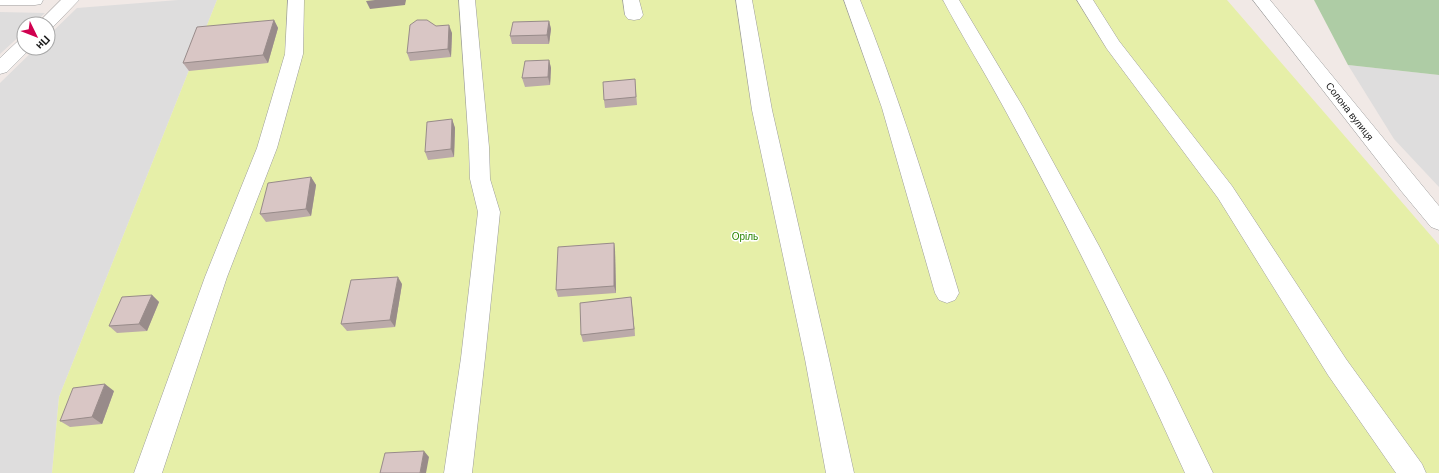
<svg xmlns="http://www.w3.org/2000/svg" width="1439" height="473" font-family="Helvetica,sans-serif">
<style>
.residential{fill:#dedddd}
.grass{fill:#e6efa8}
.cemetery{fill:#aecca5}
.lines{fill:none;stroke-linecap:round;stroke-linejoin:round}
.minor-casing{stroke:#9d9d9d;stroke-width:1}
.minor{fill:#fff;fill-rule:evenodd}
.wall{fill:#bbaaa9}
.shaded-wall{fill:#988b8a}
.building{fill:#d9c6c5;stroke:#988b8a}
.labels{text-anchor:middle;stroke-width:3;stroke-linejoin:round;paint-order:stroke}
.street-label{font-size:10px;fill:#202020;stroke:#fff}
.park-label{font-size:10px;fill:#298403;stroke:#fff}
</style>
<rect width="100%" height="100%" fill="#f1e9e6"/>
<g class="residential">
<polygon points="178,0 217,0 59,397 52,473 0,473 0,83 36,48 48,48 48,36 77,8"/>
<polygon points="0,12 45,13 33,24 24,24 24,32 0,54"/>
<polygon points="1348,65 1439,75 1439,187 1394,139"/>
</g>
<polygon class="grass" points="217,0 1227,0 1439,245 1439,473 52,473 59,397"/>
<polygon class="cemetery" points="1314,0 1439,0 1439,75 1348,65"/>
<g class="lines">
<defs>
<g id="minor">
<polygon points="0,0 43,0 41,4 35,5 0,5"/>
<polygon points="61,0 79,0 52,28 48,29 48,24 37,24"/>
<polygon points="288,0 304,0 303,54 277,148 227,277 162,473 134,473 205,277 257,148 285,54"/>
<polygon points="459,0 475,0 489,147 490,179 500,212 485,358 472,473 444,473 461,358 478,212 470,179 469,147"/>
<polygon points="623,0 639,0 643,15 640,19 634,20 628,19 625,15"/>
<polygon points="736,0 752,0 772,110 829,359 854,473 826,473 805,359 752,110"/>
<path d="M844 0H860C899 96 929 194 959 293L955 300 947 303 939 300 935 293 882 108Z"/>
<path d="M943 0H959L1023 107 1099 246 1166 376 1213 473H1185C1129 349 1069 227 1004 108 984 71 962 36 943 0Z"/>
<polygon points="1077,0 1093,0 1119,41 1232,186 1346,359 1422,464 1426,473 1396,473 1328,375 1218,198 1107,49"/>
<polygon points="1253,0 1270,0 1439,206 1439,230 1431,227 1402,192"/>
<polygon points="24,39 24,48 31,48 7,72 0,74 0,58 18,41"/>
</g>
</defs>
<use href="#minor" class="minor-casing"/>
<use href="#minor" class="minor"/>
</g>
<g class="wall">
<polygon points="274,20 278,28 268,63 189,71 183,63"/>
<polygon points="549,21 551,29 549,44 512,44 510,36"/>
<polygon points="436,26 452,33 451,57 410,61 407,53"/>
<polygon points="549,60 551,68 550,85 525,87 522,78"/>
<polygon points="635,79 637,105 605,108 604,100"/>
<polygon points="452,119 455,128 454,157 428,160 425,152"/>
<polygon points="311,177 316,185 311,216 266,222 260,214"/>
<polygon points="614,243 615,250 616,293 558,297 556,290"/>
<polygon points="402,284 395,327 347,331 341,324"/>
<polygon points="152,295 159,302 147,331 117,333 109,326"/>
<polygon points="631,297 635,336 583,342 581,335"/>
<polygon points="114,391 102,424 70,427 60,421"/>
</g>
<g class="shaded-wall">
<polygon points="375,0 406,0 405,5 370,9 366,1"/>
<polygon points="274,20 278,28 268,63 263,55"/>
<polygon points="549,21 551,29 549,44 547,35"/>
<polygon points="449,25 452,33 451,57 448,49"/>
<polygon points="549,60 551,68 550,85 548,77"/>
<polygon points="452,119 455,128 454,157 451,149"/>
<polygon points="311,177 316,185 311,216 306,209"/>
<polygon points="614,243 615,250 616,293 614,286"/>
<polygon points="398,277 402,284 395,327 390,320"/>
<polygon points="152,295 159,302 147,331 139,324"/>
<polygon points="631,297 632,305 635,336 634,329"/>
<polygon points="105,384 114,391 102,424 92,417"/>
<polygon points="424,451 429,457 426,473 420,473"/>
</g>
<g class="building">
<polygon points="274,20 263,55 183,63 197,27"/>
<polygon points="417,20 427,20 436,26 449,25 448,49 407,53 410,25"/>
<polygon points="549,21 547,35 510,36 513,22"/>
<polygon points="549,60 548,77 522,78 525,61"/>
<polygon points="635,79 636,97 604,100 603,82"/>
<polygon points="452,119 451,149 425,152 427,122"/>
<polygon points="311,177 306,209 260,214 268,183"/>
<polygon points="614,243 614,286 556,290 558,247"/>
<polygon points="398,277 390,320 341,324 351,280"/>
<polygon points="152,295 139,324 109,326 122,297"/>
<polygon points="631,297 634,329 581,335 580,303"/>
<polygon points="105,384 92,417 60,421 73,388"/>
<polygon points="424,451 420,473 380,473 385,453"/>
</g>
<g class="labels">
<g class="street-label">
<text transform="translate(1350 111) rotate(52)" y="4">Солона вулиця</text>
</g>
<g class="park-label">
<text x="745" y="240">Оріль</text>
</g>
</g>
<g transform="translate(36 36) rotate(133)"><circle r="19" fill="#ffffff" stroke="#a6a6a6"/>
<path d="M0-3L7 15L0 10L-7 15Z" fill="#d0004f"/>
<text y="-6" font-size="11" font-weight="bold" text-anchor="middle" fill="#202020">Пн</text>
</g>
</svg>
